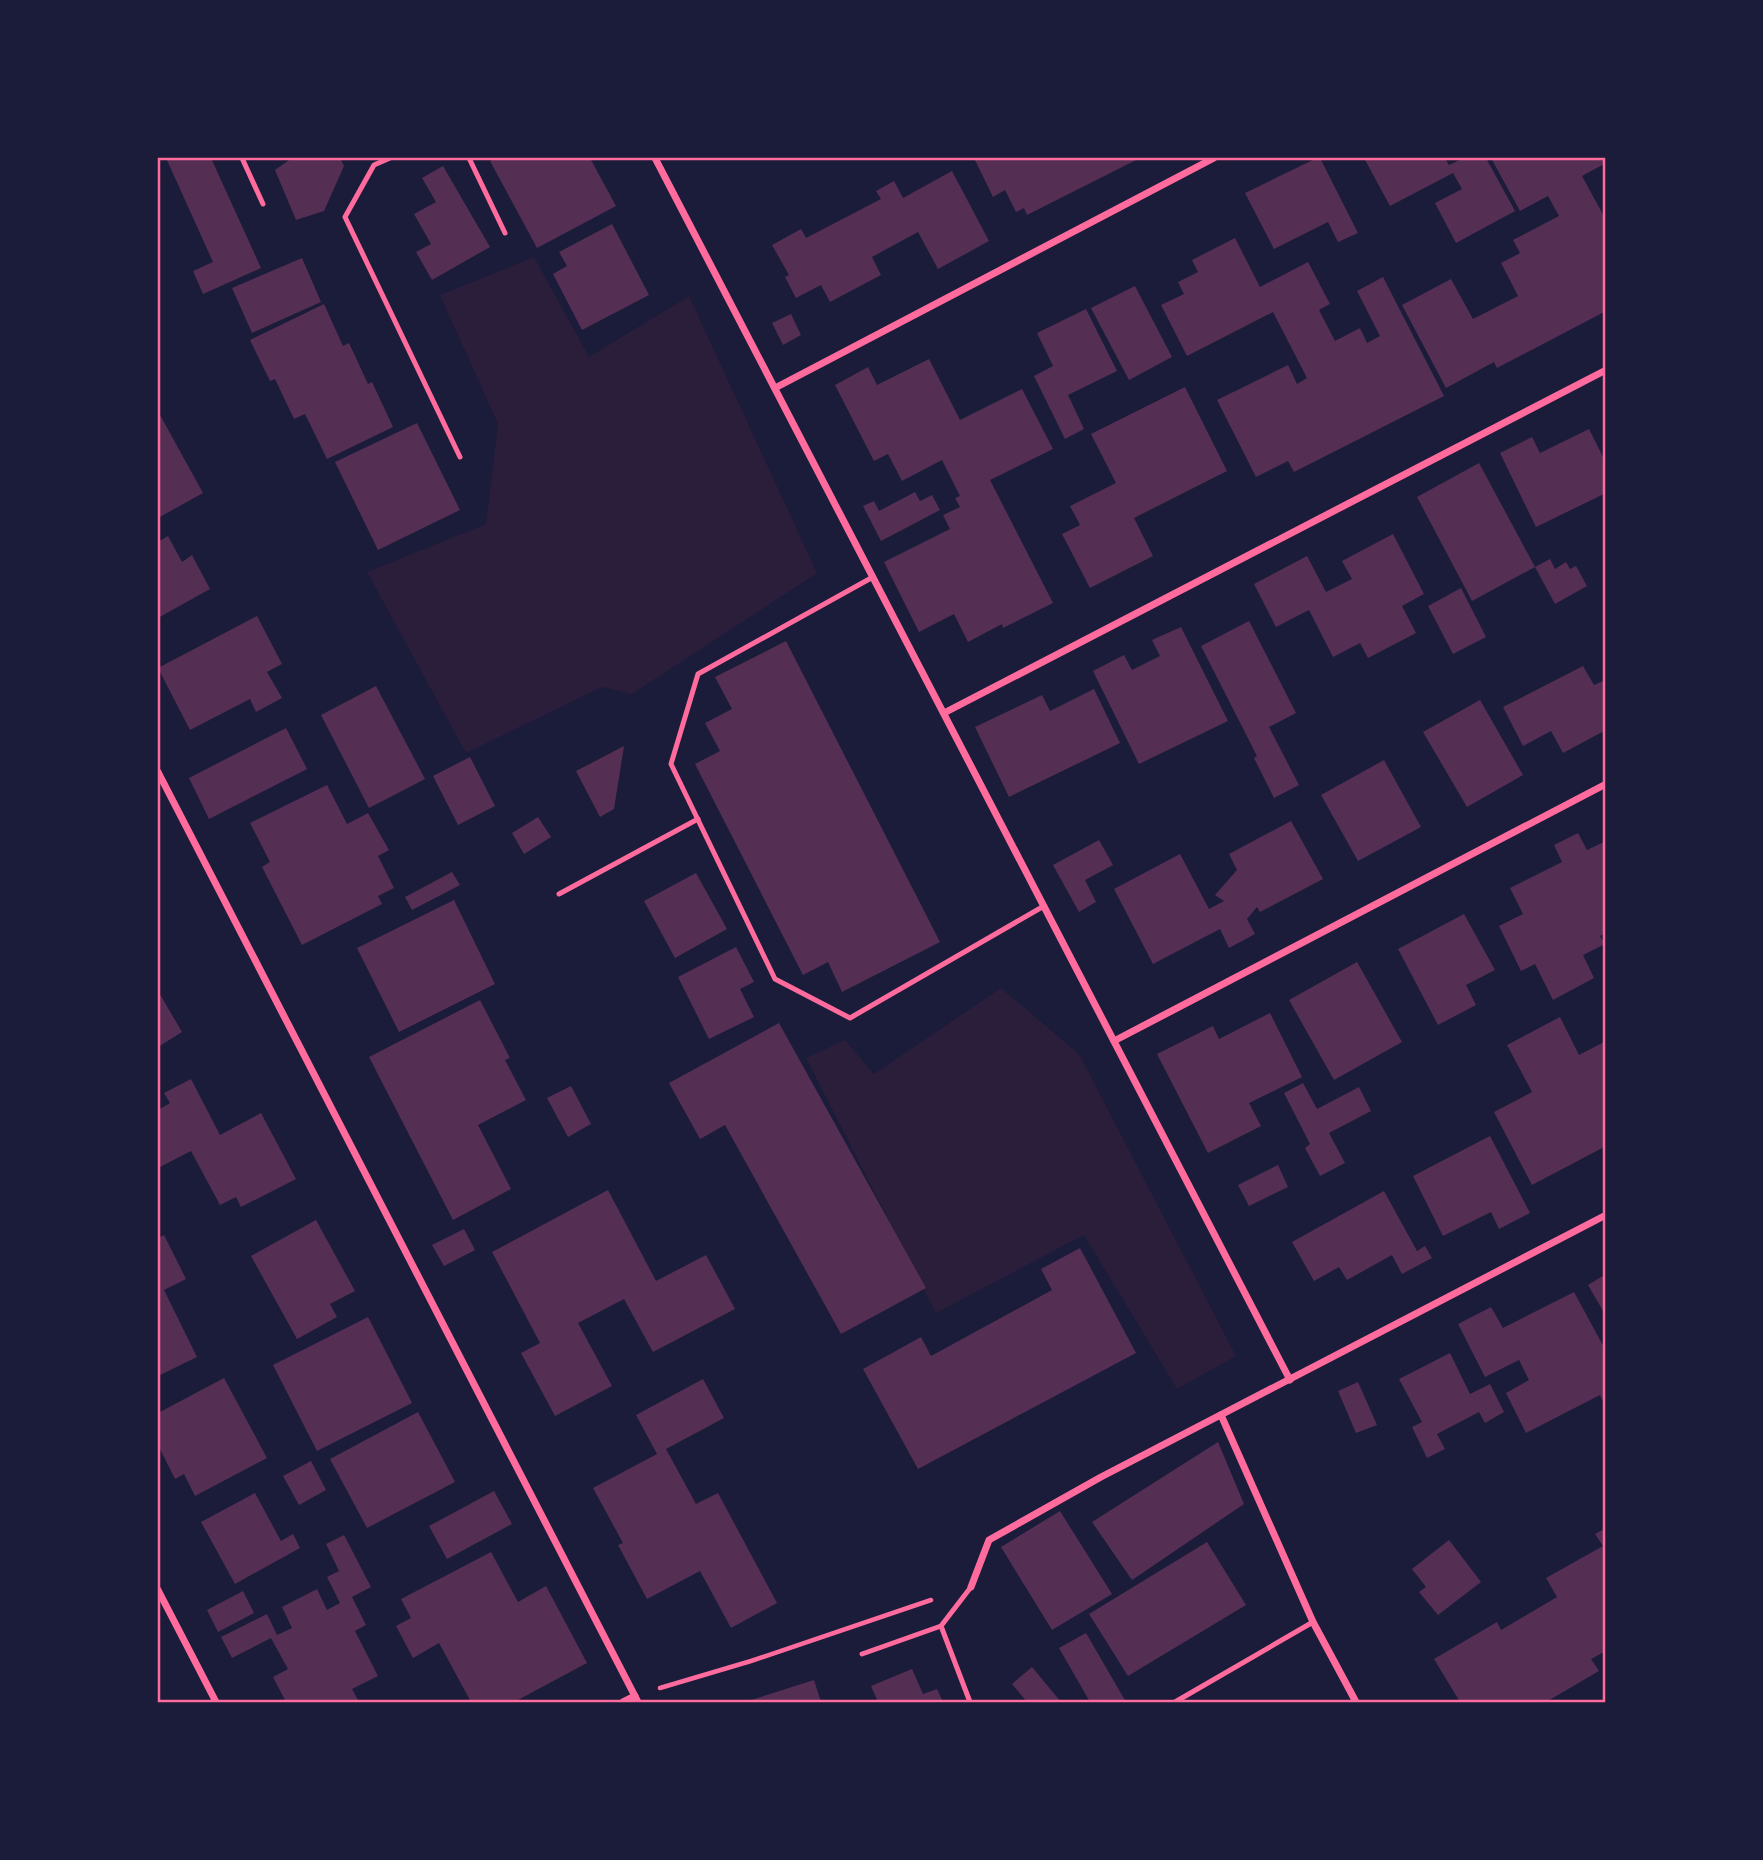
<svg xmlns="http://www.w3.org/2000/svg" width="1763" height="1860" font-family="Cabin,sans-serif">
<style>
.green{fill:#2a1e3b}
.building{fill:#542f53}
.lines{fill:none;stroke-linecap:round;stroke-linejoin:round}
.path{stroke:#ff6b9d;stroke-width:4.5}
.service{stroke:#ff6b9d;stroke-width:5}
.minor{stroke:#ff6b9d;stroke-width:7}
.neatline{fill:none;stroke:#ff6b9d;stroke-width:2.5}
</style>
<rect width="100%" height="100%" fill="#1b1b3a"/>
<g class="green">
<polygon points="534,257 589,357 689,296 817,573 632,694 602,687 466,753 367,572 486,524 498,424 440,295"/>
<polygon points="1001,988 1079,1054 1236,1356 1177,1389 1084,1235 936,1313 806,1058 845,1040 874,1074"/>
</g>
<g class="building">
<polygon points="166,158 211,158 261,268 203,294 193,271 213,262"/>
<polygon points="292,158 340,158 344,166 324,211 296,220 275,170"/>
<polygon points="496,158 590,158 616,206 537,248 490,161"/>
<polygon points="974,158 1140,158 1027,215 1024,208 1016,212 1005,190 993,197"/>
<polygon points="1317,158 1320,158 1358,233 1338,242 1328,222 1274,249 1245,193"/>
<polygon points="1364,158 1445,158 1449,165 1464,158 1486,158 1515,211 1456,243 1435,203 1462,189 1453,173 1390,206"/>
<polygon points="1491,158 1606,158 1606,163 1582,176 1606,220 1606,311 1497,368 1494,362 1446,388 1402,305 1451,279 1473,319 1518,296 1501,263 1520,253 1513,240 1559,216 1548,196 1520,211"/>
<polygon points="443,166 490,247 432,280 416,252 431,244 414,214 436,202 422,178"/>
<polygon points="952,171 989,241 938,269 918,232 872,257 881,275 830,302 821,285 796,298 785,277 789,275 772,245 801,229 806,238 881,199 876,191 894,181 903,198"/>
<polygon points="612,224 649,295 582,330 553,274 567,266 559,252"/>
<polygon points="1235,238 1260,287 1308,262 1330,304 1319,310 1335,341 1360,328 1367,343 1380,336 1357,291 1383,277 1444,396 1294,472 1288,461 1256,477 1217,400 1288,365 1297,384 1307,378 1273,312 1187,356 1161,305 1184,294 1178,282 1198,272 1192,260"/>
<polygon points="302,258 321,302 252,333 232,288"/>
<polygon points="1135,286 1172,357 1129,380 1091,308"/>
<polygon points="324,304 343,346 349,343 368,384 372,382 393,427 327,459 305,414 294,419 275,379 270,381 250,340"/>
<polygon points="1086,309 1117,371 1068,395 1084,429 1065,439 1034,376 1053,366 1037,333"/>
<polygon points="791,314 801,335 783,345 772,323"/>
<polygon points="929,359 960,420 1022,389 1053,449 990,480 1053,603 1003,628 1002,624 968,642 954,614 919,632 884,562 950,529 943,515 960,507 955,498 960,496 942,460 902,481 888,454 874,461 835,385 868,367 877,385"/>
<polygon points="1185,387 1227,471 1134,518 1153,556 1090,588 1062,534 1080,525 1070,506 1116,483 1091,434"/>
<polygon points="160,415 203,493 158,518 158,416"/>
<polygon points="417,423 460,510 378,550 335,462"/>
<polygon points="1589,429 1606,463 1606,493 1536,527 1500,453 1532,437 1540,453"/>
<polygon points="1479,463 1535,567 1472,601 1417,497"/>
<polygon points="915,492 920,501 932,495 940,510 881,541 863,506 874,501 879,511"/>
<polygon points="1393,534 1424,594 1402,606 1416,633 1368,658 1360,643 1333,657 1309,610 1276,627 1254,584 1307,556 1326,592 1352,579 1342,561"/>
<polygon points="168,536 182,562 192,555 210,589 158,618 158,542"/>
<polygon points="1550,559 1555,569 1566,562 1570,569 1576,566 1587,586 1555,604 1535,567"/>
<polygon points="1461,588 1486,637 1453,654 1428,606"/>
<polygon points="257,616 282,664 267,672 282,698 256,712 250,699 190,730 158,668"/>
<polygon points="1249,621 1296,713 1269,727 1299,785 1274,798 1254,758 1257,756 1201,646"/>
<polygon points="1181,627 1228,721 1139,764 1093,671 1124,655 1132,670 1160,656 1152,640"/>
<polygon points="786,641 940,942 842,992 828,962 803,975 695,764 720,751 705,723 732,709 715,677"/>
<polygon points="1583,666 1594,685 1606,680 1606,730 1563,753 1551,731 1523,746 1503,707"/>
<polygon points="376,686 425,779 369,808 321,715"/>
<polygon points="1094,689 1120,743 1009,797 975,727 1042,695 1050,711"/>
<polygon points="1480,700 1523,775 1467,807 1423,732"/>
<polygon points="286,728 307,769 209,819 189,778"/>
<polygon points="624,746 614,809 600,817 576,771"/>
<polygon points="470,757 495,806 458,825 433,776"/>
<polygon points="1384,760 1421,827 1358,861 1321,795"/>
<polygon points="327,785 347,824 368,813 389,850 378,856 394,888 378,896 382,904 302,945 262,867 270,862 250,823"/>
<polygon points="538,817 551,837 524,854 512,833"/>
<polygon points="1291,821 1323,879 1260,912 1257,907 1247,919 1255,934 1229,948 1220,929 1153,964 1114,889 1180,854 1209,909 1224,901 1215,895 1237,870 1229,854"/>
<polygon points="1578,833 1587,850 1606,841 1606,933 1600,936 1605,944 1583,955 1594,978 1553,1000 1535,964 1521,971 1499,926 1523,914 1510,888 1562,862 1554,845"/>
<polygon points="1099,840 1113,865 1085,880 1096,902 1079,912 1053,865"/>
<polygon points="452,872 460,885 412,910 405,897"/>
<polygon points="696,873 727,929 675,958 644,901"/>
<polygon points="454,900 495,984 399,1032 357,948"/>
<polygon points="1464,914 1495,970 1466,985 1476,1005 1438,1025 1398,949"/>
<polygon points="736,947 754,982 740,989 754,1017 709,1039 678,977"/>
<polygon points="1357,962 1402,1042 1334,1080 1289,1000"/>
<polygon points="158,991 182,1032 158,1047"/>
<polygon points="480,1000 510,1058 505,1060 526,1100 478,1125 511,1189 453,1220 369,1057"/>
<polygon points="1270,1013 1302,1077 1249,1103 1261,1126 1208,1153 1157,1054 1213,1026 1219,1039"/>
<polygon points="1560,1017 1579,1055 1606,1041 1606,1146 1532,1185 1494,1112 1532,1092 1507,1045"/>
<polygon points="779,1023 926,1288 841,1334 725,1125 700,1139 669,1083"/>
<polygon points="191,1079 220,1135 261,1113 296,1179 241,1207 236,1197 220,1205 191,1151 158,1168 158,1110 170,1103 164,1093"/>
<polygon points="1303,1083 1317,1109 1359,1087 1371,1111 1329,1133 1345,1163 1320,1176 1305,1148 1310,1144 1284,1093"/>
<polygon points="571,1086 591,1124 568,1137 547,1098"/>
<polygon points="1490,1136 1530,1213 1499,1229 1491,1212 1443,1236 1413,1176"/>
<polygon points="1278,1165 1288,1187 1249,1206 1238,1185"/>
<polygon points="608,1190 656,1281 706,1255 735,1309 653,1352 624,1299 578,1323 612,1386 555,1416 521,1353 540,1343 492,1252"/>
<polygon points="1384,1191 1417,1251 1425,1246 1432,1258 1402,1274 1392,1255 1347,1280 1339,1267 1314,1281 1292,1242"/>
<polygon points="316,1220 355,1291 330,1304 337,1317 297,1339 251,1256"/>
<polygon points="464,1229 475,1250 444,1266 432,1245"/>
<polygon points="164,1235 186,1279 164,1290 197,1357 158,1376 158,1238"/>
<polygon points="1080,1248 1136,1353 918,1469 863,1369 921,1337 931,1356 1052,1290 1041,1269"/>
<polygon points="1606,1274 1606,1316 1588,1285"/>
<polygon points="1574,1292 1606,1351 1606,1407 1600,1395 1526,1433 1506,1393 1529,1380 1519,1360 1485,1377 1458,1324 1491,1307 1503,1328"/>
<polygon points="368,1317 412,1403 317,1451 273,1365"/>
<polygon points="1450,1353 1470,1394 1490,1384 1504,1412 1485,1423 1479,1412 1437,1434 1445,1449 1427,1458 1412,1427 1422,1422 1399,1379"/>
<polygon points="224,1378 267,1458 195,1496 184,1474 175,1479 158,1445 158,1413"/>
<polygon points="703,1379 724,1418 666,1449 696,1504 718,1493 777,1603 731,1628 700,1571 647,1599 618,1545 623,1543 593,1488 657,1454 636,1415"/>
<polygon points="1358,1382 1377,1425 1356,1433 1338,1391"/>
<polygon points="418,1412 455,1482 367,1528 330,1459"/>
<polygon points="1218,1442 1244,1504 1132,1580 1092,1522"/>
<polygon points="311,1461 326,1490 299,1505 283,1476"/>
<polygon points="494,1491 512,1524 447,1559 429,1526"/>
<polygon points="255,1493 281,1541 293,1534 300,1548 235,1584 201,1522"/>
<polygon points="1060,1511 1112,1594 1052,1630 1001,1547"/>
<polygon points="1606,1528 1606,1651 1591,1659 1599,1671 1546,1702 1460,1702 1434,1659 1497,1622 1501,1630 1557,1597 1546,1578 1603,1546 1595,1534"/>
<polygon points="344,1535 371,1587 352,1597 366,1625 355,1631 378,1676 352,1689 359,1702 286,1702 273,1677 288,1669 271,1638 232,1658 221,1637 267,1614 277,1635 292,1628 282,1607 317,1589 327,1610 340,1603 327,1577 339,1571 326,1544"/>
<polygon points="1449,1540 1481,1582 1438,1615 1419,1592 1426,1587 1412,1569"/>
<polygon points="1207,1542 1246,1605 1128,1676 1089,1614"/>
<polygon points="491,1552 518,1602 546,1586 587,1663 514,1702 471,1702 439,1643 413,1658 396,1626 411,1618 401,1599"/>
<polygon points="243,1591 254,1613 218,1632 207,1610"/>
<polygon points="1086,1633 1126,1702 1090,1702 1059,1648"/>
<polygon points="1032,1667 1061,1702 1027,1702 1012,1684"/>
<polygon points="912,1669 923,1694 937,1689 943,1702 878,1702 871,1686"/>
<polygon points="814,1680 821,1702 745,1702"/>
</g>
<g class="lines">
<polyline class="path" points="660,1688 751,1661 931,1600"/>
<g class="service">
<polyline points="242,158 263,204"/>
<polyline points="390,158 374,165 345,217 460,457"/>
<polyline points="469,158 505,233"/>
<polyline points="873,577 698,674 671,764 775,979 850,1018 1044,906"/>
<polyline points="559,894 698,819"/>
<polyline points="862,1654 941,1626"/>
<polyline points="970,1702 941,1626 971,1587"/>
<polyline points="1175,1702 1313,1622"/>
</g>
<g class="minor">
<polyline points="655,158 1290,1380"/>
<polyline points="775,388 1214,158"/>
<polyline points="944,713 1606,370"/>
<polyline points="158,772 638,1702"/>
<polyline points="1114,1041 1606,784"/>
<polyline points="1221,1415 1313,1622 1356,1702"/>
<polyline points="971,1587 989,1540 1101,1477 1606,1215"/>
<polyline points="158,1590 216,1702"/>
<polyline points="623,1702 635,1696"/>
</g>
</g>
<rect width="1763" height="1860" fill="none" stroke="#1b1b3a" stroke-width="318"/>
<rect x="159" y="159" width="1445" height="1542" class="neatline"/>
</svg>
